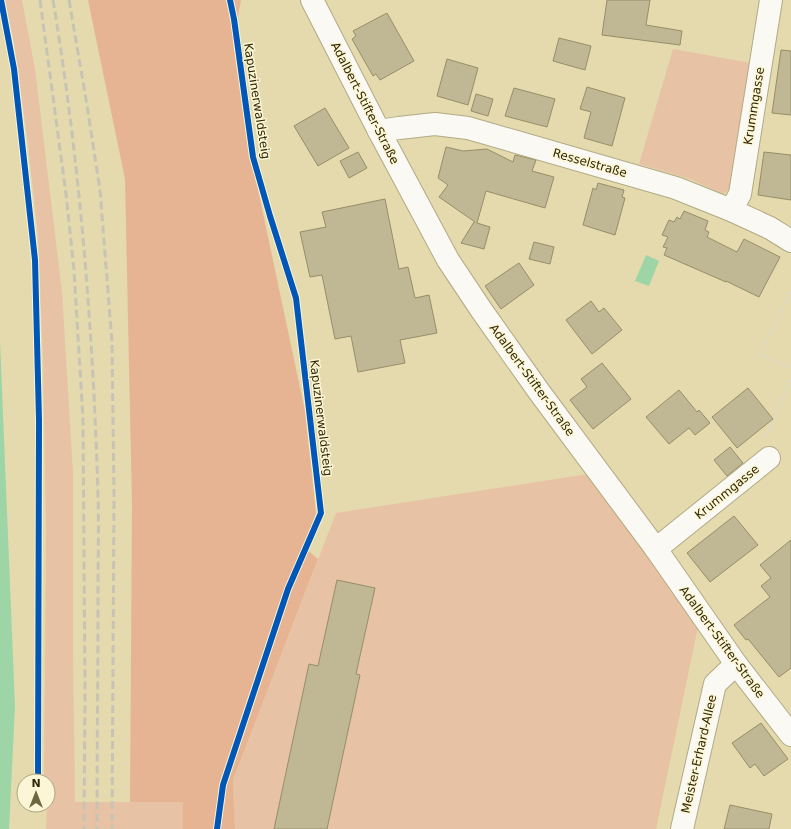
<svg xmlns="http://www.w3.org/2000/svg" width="791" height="829" font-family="'DejaVu Sans',sans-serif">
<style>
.green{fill:#e8c2a5}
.forest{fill:#e6b492}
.water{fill:#9ed5a6}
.building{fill:#c0b894;stroke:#958e67}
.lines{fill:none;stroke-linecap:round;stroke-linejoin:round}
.street-casing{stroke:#b1aa85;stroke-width:24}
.path{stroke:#dbd8c9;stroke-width:2.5;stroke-dasharray:2 2;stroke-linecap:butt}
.street{stroke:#fbf9f3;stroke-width:22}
.rail{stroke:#c7c4b6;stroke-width:3;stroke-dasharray:8 4;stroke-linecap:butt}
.cycleway-casing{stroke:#fdf6d6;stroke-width:8}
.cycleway{stroke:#0057b8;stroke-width:6}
.labels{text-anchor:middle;stroke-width:3;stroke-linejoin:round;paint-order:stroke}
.street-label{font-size:12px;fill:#2f2804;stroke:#fdf6d6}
</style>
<rect width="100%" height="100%" fill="#e4daad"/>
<g class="green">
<polygon points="5,0 22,0 35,69 62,292 73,472 73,657 75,802 183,802 183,829 46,829 48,781 44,781 46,528 43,360 38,236 28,144 14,43"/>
<polygon points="673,49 751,63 735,180 730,189 723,194 690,179 639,164"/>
<polygon points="588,474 699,622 656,829 235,829 233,780 336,513"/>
</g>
<polygon class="forest" points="88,0 241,0 233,43 251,157 305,411 316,513 304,547 318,559 233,780 235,829 183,829 183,802 130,802 132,504 125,179"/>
<g class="water">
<polygon points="646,255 659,261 649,286 635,281"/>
<polygon points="0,340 15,707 9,829 0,829"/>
</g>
<g class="building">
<polygon points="607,0 650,0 646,25 682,31 680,45 602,35"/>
<polygon points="387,13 414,61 380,80 376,74 373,76 352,39 356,36 353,31"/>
<polygon points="559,38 591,46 585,70 553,61"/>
<polygon points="781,50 791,51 791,115 772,113"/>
<polygon points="447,59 478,68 468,105 437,96"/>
<polygon points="587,87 625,98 612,146 584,138 591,112 580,109"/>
<polygon points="514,88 555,99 547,127 505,116"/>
<polygon points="476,94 493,99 488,116 471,111"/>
<polygon points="325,108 349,148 318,166 294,126"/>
<polygon points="446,147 463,151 487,149 513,162 515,155 536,160 532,171 554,177 545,208 486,191 477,223 490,227 484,249 461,243 474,222 475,222 439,197 448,185 438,178"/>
<polygon points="358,152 367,168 349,178 340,161"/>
<polygon points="764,152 791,155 791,200 758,195"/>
<polygon points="598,183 624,190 622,197 625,198 615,235 583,225 593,188 596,190"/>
<polygon points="385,199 399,269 408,267 415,298 429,295 437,333 400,340 405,363 358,372 351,336 335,339 322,275 310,277 300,232 326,227 322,212"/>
<polygon points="684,211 708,221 705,230 709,232 707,237 737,252 744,239 780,257 759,297 726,281 726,282 664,255 667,248 663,247 668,237 662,235 669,220 674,222 677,217 680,219"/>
<polygon points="534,242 554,247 550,264 529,259"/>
<polygon points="519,263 534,285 501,309 485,286"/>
<polygon points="591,301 599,312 604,308 622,330 592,354 566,320"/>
<polygon points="602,363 631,399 593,429 570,400 587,387 581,379"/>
<polygon points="748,388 773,419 737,448 712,417"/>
<polygon points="679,390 697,412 699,410 710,423 695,435 689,428 669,444 646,417"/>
<polygon points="730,447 743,463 727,476 714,460"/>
<polygon points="734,516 758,545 710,582 687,553"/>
<polygon points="791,540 791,668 779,677 748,639 746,640 734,625 770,597 761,586 771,578 760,565"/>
<polygon points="337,580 375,588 356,674 360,675 327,829 274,829 309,664 318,666"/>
<polygon points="761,723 788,759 764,776 755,764 750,768 732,743"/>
<polygon points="730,805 772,814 769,829 724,829"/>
</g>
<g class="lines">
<defs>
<g id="street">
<polyline points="312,0 379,131 448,260 482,311 540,393 656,549 736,664 791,735"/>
<polyline points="379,131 399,128 435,124 468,128 676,188 731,210 770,228 791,241"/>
<polyline points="731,210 740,194 771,0"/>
<polyline points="656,549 769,458"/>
<polyline points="682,829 715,684 736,664"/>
</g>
</defs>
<use href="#street" class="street-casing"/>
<g class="path">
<polyline points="791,292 760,354 791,368"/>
<polyline points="766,437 791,380"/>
</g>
<use href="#street" class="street"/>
<g class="rail">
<polyline points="40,0 66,194 74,270 83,419 85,693 84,829"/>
<path d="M53 0C80 163 93 329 98 495 99 528 98 562 98 595 98 673 97 751 97 829"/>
<polyline points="69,0 86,99 100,190 112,342 114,496 112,829"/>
</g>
<defs>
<g id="cycleway">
<polyline points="1,0 14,69 35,260 39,420 38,781"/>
<polyline points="217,829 223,785 288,589 321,513 296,298 270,216 253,157 234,19 230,0"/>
</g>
</defs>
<use href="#cycleway" class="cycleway-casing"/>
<use href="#cycleway" class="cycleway"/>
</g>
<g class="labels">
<g class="street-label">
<text transform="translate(257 101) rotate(81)" y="4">Kapuzinerwaldsteig</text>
<text transform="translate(365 103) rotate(63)" y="4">Adalbert-Stifter-Straße</text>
<text transform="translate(754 106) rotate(-81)" y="4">Krummgasse</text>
<text transform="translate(590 163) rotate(16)" y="4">Resselstraße</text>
<text transform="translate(532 380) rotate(54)" y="4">Adalbert-Stifter-Straße</text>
<text transform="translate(321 418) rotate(83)" y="4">Kapuzinerwaldsteig</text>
<text transform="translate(727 492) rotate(-39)" y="4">Krummgasse</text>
<text transform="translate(722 642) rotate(54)" y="4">Adalbert-Stifter-Straße</text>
<text transform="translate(699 754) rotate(-77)" y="4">Meister-Erhard-Allee</text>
</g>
</g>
<g transform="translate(36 793)"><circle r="19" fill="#fdf6d6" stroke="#aba482"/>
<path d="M0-3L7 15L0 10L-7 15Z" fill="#6e663f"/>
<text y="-6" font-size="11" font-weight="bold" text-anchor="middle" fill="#2f2804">N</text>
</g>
</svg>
